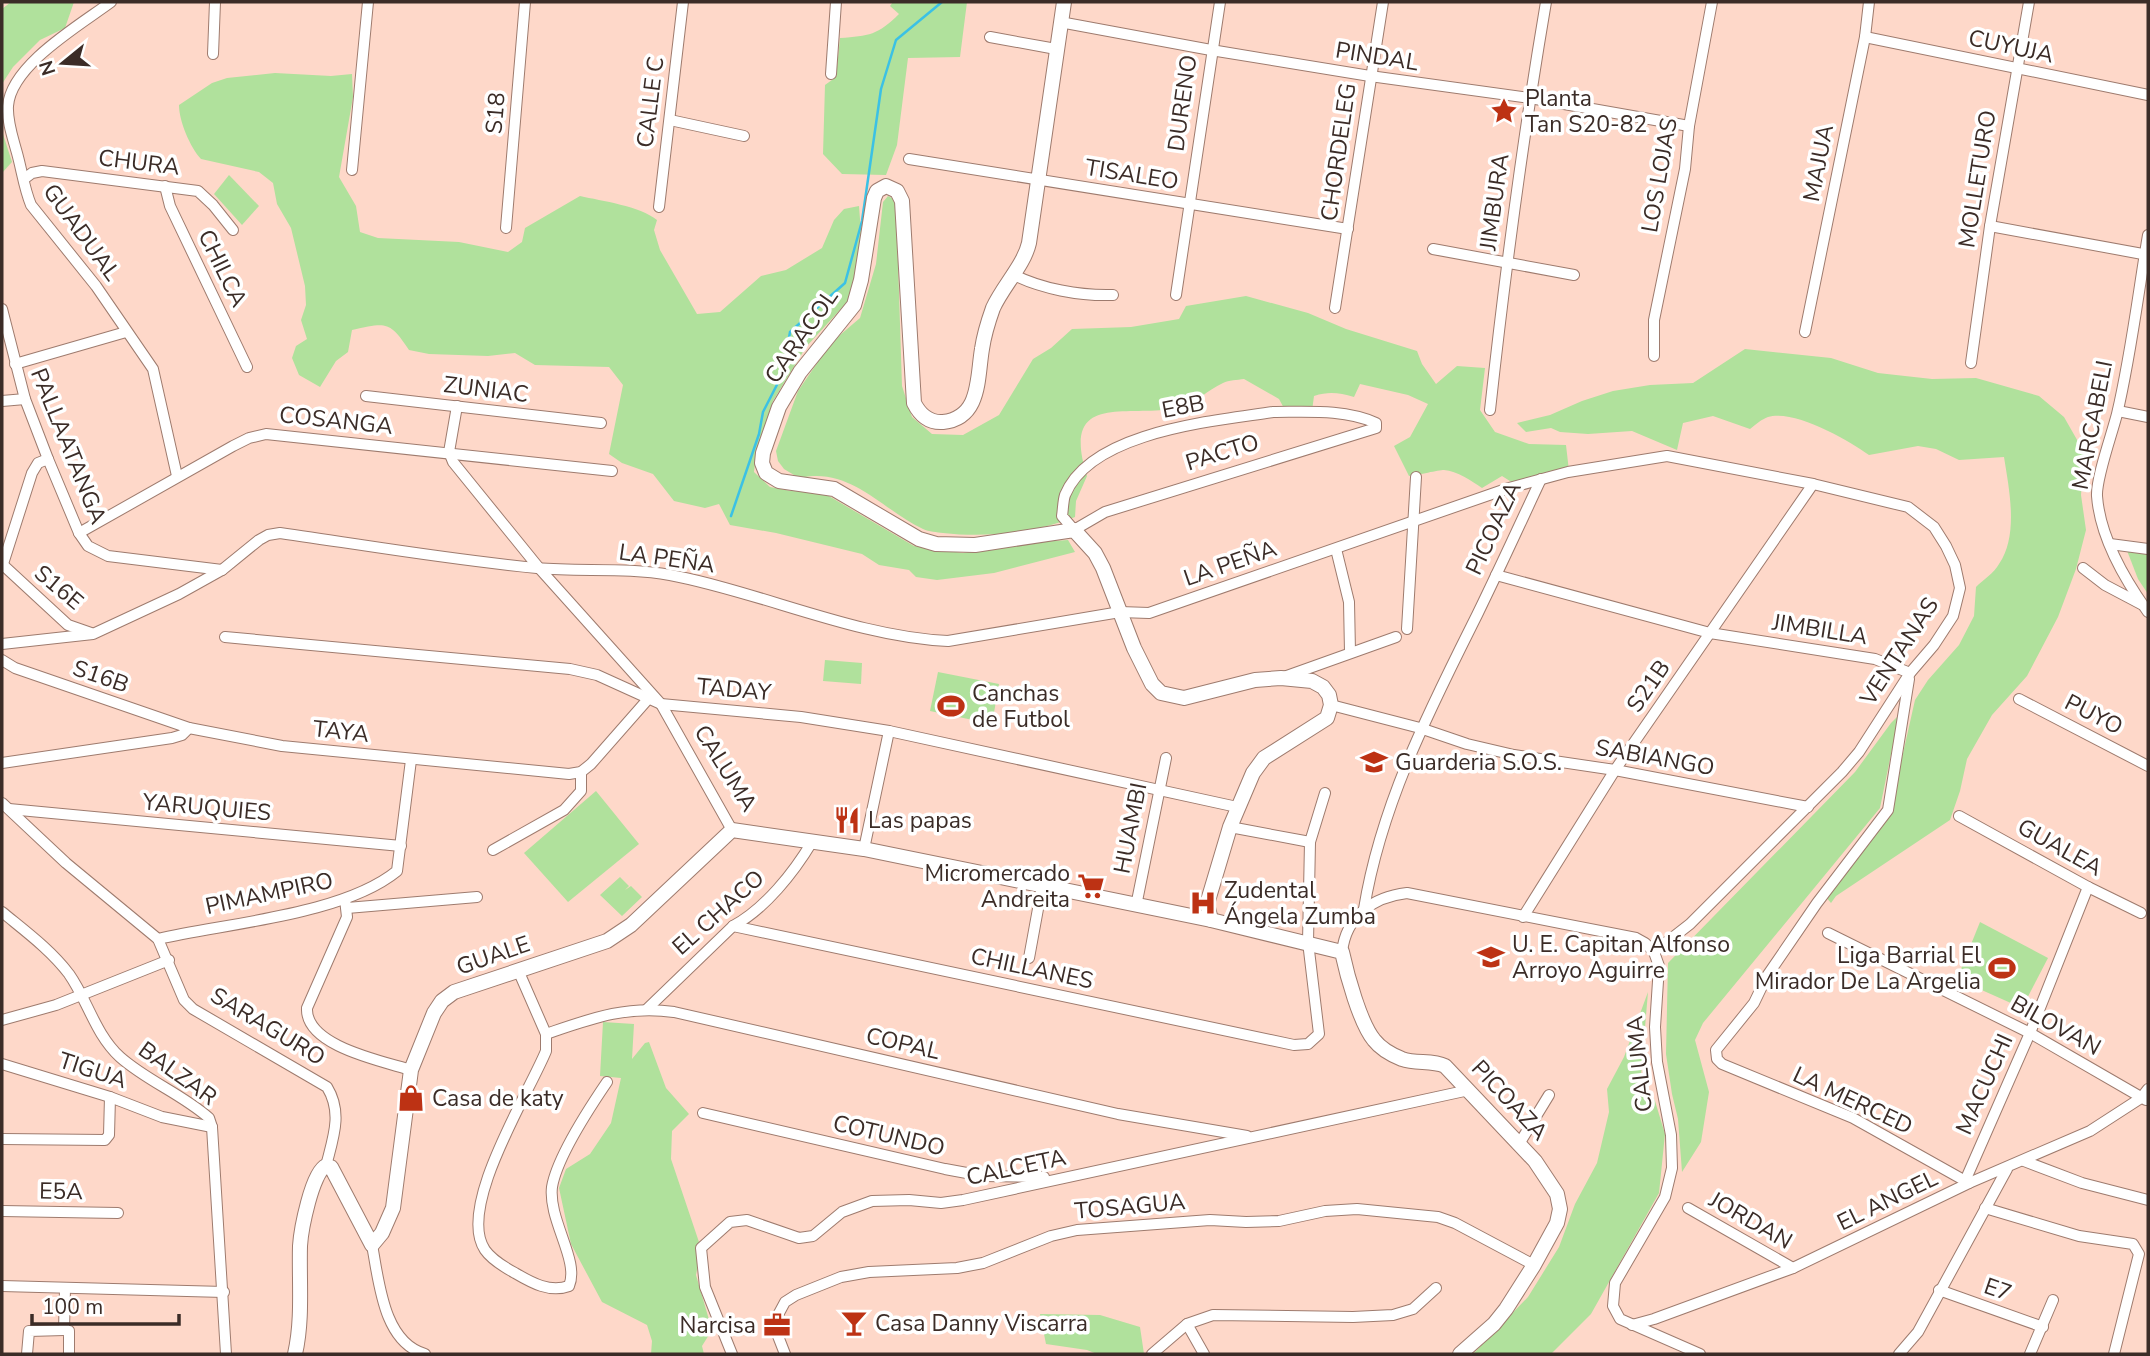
<svg xmlns="http://www.w3.org/2000/svg" width="2150" height="1356" font-family="'Nunito Sans',sans-serif">
<style>
.green{fill:#b0e19c}
.lines{fill:none;stroke-linecap:round;stroke-linejoin:round}
.stream{stroke:#3bc1e5;stroke-width:2.5}
.minor-casing{stroke:#9e7b6e;stroke-width:12}
.tertiary-casing{stroke:#9e7b6e;stroke-width:16}
.minor{stroke:#fff;stroke-width:10}
.tertiary{stroke:#fff;stroke-width:14}
.labels{text-anchor:middle;stroke-width:7;stroke-linejoin:round;paint-order:stroke}
.street-label{font-size:23px;fill:#3b2c27;stroke:#fff}
.poi-label{font-size:23px;fill:#3b2c27;stroke:#fff;text-anchor:start}
</style>
<rect width="100%" height="100%" fill="#fed8c9"/>
<g class="green">
<polygon points="11,2 74,2 65,28 40,40 13,67 2,84 2,9"/>
<path d="M893 2H967L960 57 908 58 897 145 886 175 842 174 823 154 825 85 836 77 840 38C869 36 878 35 899 14L890 6Z"/>
<path d="M275 73 331 76 352 74 353 97 339 177 356 206 360 232 378 238 459 242 508 252 522 242 525 228 580 196C602 201 640 206 657 220L654 230 660 250 697 314 720 312 761 276 786 270 822 248 834 220 844 209 859 206 862 245 850 299 806 347 773 401 756 454 754 472 770 487 791 491 822 492 914 546 963 553 1014 544 1068 540 1075 552 994 573 937 580 916 577 909 570 879 565 862 554 776 533 730 525 719 504 705 508 674 501 653 474 622 463 609 454 623 385 609 367 535 365 515 353 488 356 429 354 409 350C389 320 386 323 352 330L348 352 336 361 320 387 299 375 292 358 296 346 307 339 301 320 306 305 305 286 291 228 277 204 273 183 259 172 201 159C190 147 179 121 179 105L212 83 227 78Z"/>
<polygon points="2,131 12,162 2,173"/>
<polygon points="229,175 259,206 242,225 214,194"/>
<path d="M888 196 896 200 902 386 912 417 932 434 963 435 999 415 1033 359 1051 348 1072 329 1131 327 1179 319 1186 306 1246 296 1308 313 1346 329 1417 351 1422 364 1436 384 1457 366 1485 368 1480 410 1495 432 1529 444 1566 445 1569 471 1521 488 1502 476 1482 488C1472 481 1457 471 1444 470 1438 470 1419 475 1409 476L1394 446 1410 437 1428 404 1408 395 1360 384 1354 397C1339 393 1330 391 1314 396L1312 411 1285 410 1279 399 1244 379C1237 380 1229 380 1223 383 1207 390 1197 403 1180 407 1131 420 1059 388 1087 476L1076 501 1075 517C1034 533 987 538 943 533 937 532 929 532 923 529 881 509 850 466 799 478L784 469 778 461 776 451 798 391 824 353 840 335 860 318 876 264 883 202Z"/>
<path d="M1745 349 1831 358 1878 373 1932 379 1976 378 2039 396 2064 417 2084 452 2081 495 2086 530 2076 569 2058 617 2027 676 1992 715 1967 759 1960 791 1950 820 1836 896 1831 903 1824 895 1890 811 1915 700 1928 680 1959 645 1974 616 1976 587C1983 580 1994 573 1999 564 2019 535 2009 489 2004 457L1959 460 1936 449 1918 446 1869 455C1848 440 1794 409 1768 417 1762 419 1755 425 1750 429L1713 416 1683 423 1677 450 1632 431 1588 434 1560 432 1551 428 1526 432 1517 423 1550 415 1582 401 1613 391 1650 385 1693 383Z"/>
<polygon points="2126,548 2148,551 2148,594 2138,579"/>
<polygon points="825,660 862,663 861,684 823,681"/>
<polygon points="938,672 999,684 992,724 930,711"/>
<polygon points="1899,715 1880,808 1703,1023 1695,1040 1709,1092 1701,1142 1682,1172 1678,1119 1672,1094 1666,1054 1668,963 1855,772 1891,723"/>
<polygon points="596,791 639,844 568,902 524,853"/>
<polygon points="620,877 629,886 625,890 631,886 642,897 622,916 600,895"/>
<polygon points="1980,922 2048,958 2022,1008 1957,979"/>
<polygon points="1648,992 1641,1075 1655,1101 1665,1134 1659,1193 1591,1314 1551,1354 1473,1354 1528,1297 1559,1247 1575,1204 1597,1163 1609,1112 1607,1089 1624,1057"/>
<polygon points="603,1022 634,1024 632,1059 645,1043 649,1042 666,1088 689,1114 672,1131 671,1159 701,1248 696,1275 712,1330 702,1346 704,1354 651,1354 652,1341 647,1325 602,1302 571,1244 559,1188 566,1169 590,1154 611,1123 621,1078 600,1076"/>
<polygon points="1040,1314 1100,1315 1140,1327 1144,1354 1097,1354 1087,1350 1046,1344"/>
</g>
<g class="lines">
<polyline class="stream" points="731,516 759,434 763,412 783,373 790,332 845,283 862,221 881,89 896,40 942,2"/>
<defs>
<g id="minor">
<path d="M111 2C80 25 11 65 8 106 7 122 13 138 17 153 22 171 24 188 31 205L96 286 153 369 177 476"/>
<polyline points="1060,22 1211,50 1370,76 1530,98 1689,126"/>
<polyline points="990,37 1056,49"/>
<polyline points="1865,37 2148,95"/>
<polyline points="213,54 215,2"/>
<polyline points="831,74 836,2"/>
<polyline points="670,120 744,136"/>
<polyline points="909,159 1348,229"/>
<polyline points="352,170 368,2"/>
<polyline points="24,179 32,173 42,171 198,191 213,205 233,230"/>
<polyline points="165,186 170,206 247,367"/>
<polyline points="659,207 683,2"/>
<polyline points="1990,226 2148,255"/>
<polyline points="506,228 525,2"/>
<path d="M2148 235C2138 294 2131 355 2117 414 2112 434 2096 478 2097 496 2100 537 2125 580 2148 612"/>
<polyline points="1433,249 1574,275"/>
<path d="M1012 274C1041 289 1080 296 1113 295"/>
<polyline points="1176,295 1220,2"/>
<polyline points="1335,308 1383,2"/>
<polyline points="2,309 25,399 48,459 79,533 88,546 108,556 222,570"/>
<polyline points="1805,332 1865,37 1869,2"/>
<polyline points="1654,356 1654,320 1685,169 1689,126 1712,2"/>
<polyline points="1971,363 1990,226 2029,2"/>
<polyline points="15,364 126,332"/>
<polyline points="366,396 601,423"/>
<polyline points="2,401 25,399"/>
<polyline points="457,406 449,452 453,462 539,568 661,704 732,830"/>
<path d="M1490 410C1505 273 1523 137 1546 2"/>
<polyline points="2118,411 2148,417"/>
<path d="M1273 412C1308 412 1344 409 1376 423V428L1105 512 1074 530 1062 516C1063 510 1063 501 1065 495 1091 431 1215 421 1273 412Z"/>
<polyline points="79,533 233,446 249,438 266,434 612,471"/>
<polyline points="2110,544 2148,549"/>
<polyline points="1336,549 1349,602 1350,652"/>
<polyline points="3,565 68,625 91,633"/>
<polyline points="2,567 32,473 38,463 48,459"/>
<polyline points="2083,568 2105,585 2141,604"/>
<polyline points="1496,575 1710,633 1875,659 1910,673"/>
<polyline points="1407,629 1416,477"/>
<polyline points="225,637 570,669 597,675 661,704 801,717 889,731 1237,807"/>
<path d="M2 644 93 634 179 594 222 570 259 540 268 535 280 533C365 545 451 560 537 568 581 572 626 567 670 575 761 592 856 637 948 641L1120 612 1149 613 1509 488 1568 472 1667 456 1813 484 1908 507 1934 527 1946 546 1955 565 1960 588 1953 616 1934 645 1910 673 1859 752 1842 772 1690 924 1654 952"/>
<polyline points="2,660 15,668 189,728 282,746 569,774 581,772 591,764 649,698"/>
<polyline points="1284,677 1396,637"/>
<polyline points="1909,679 1888,810 1817,903 1767,976 1754,1003 1716,1050 1717,1059 1722,1064 1853,1118 1969,1183"/>
<polyline points="2019,699 2148,766"/>
<polyline points="1331,705 1420,728 1467,744 1514,755 1615,770 1808,807"/>
<polyline points="2,763 172,738 182,735 189,728"/>
<path d="M2 803 66 863 158 939 184 1000 193 1009 327 1087C343 1113 333 1138 326 1166"/>
<polyline points="9,809 401,846"/>
<polyline points="1959,816 2088,887 2141,913"/>
<polyline points="1230,827 1310,842"/>
<polyline points="864,849 889,731"/>
<polyline points="493,850 564,810 581,791 581,772"/>
<path d="M345 899 347 917 307 1008C305 1046 382 1061 411 1070"/>
<polyline points="1136,906 1166,758"/>
<polyline points="347,908 477,897"/>
<path d="M1364 909C1381 804 1430 709 1477 615 1499 570 1520 524 1541 479"/>
<path d="M2 912C25 931 51 950 69 974 88 1001 95 1034 120 1057 147 1081 182 1094 209 1118L212 1127 226 1354"/>
<polyline points="1523,917 1615,770 1813,484"/>
<polyline points="733,926 1294,1045 1308,1044 1319,1034 1308,942 1310,842 1325,793"/>
<polyline points="1828,933 2030,1033 2146,1100"/>
<path d="M158 939C227 923 343 915 397 871L411 760"/>
<path d="M1342 952C1346 916 1373 897 1407 893L1636 938 1645 943 1654 952 1659 966 1655 1027 1657 1062 1671 1135 1672 1168 1665 1197 1615 1283 1613 1306 1620 1319 1700 1354"/>
<polyline points="1029,958 1042,887"/>
<path d="M518 970 546 1034V1051C529 1093 456 1208 485 1250 492 1260 504 1267 515 1273 532 1283 550 1293 569 1286 580 1261 548 1220 552 1187 557 1157 590 1107 607 1082"/>
<path d="M647 1009 733 926C765 909 794 872 812 842"/>
<polyline points="2,1020 56,1005 169,960"/>
<path d="M546 1034C590 1019 626 1005 674 1012L1118 1114 1247 1136"/>
<polyline points="2,1064 110,1097 162,1117 212,1127"/>
<polyline points="703,1113 945,1169 983,1176 1044,1177"/>
<polyline points="2,1139 105,1140 109,1135 110,1097"/>
<polyline points="1519,1144 1549,1095"/>
<polyline points="2024,1161 2082,1183 2148,1200"/>
<polyline points="1965,1181 2030,1033 2088,887"/>
<polyline points="1688,1208 1793,1268"/>
<polyline points="1985,1208 2079,1236 2133,1244 2139,1254 2114,1354"/>
<polyline points="2,1211 118,1213"/>
<path d="M372 1245C379 1281 383 1342 425 1354"/>
<polyline points="2,1286 224,1292"/>
<polyline points="1939,1290 2043,1327"/>
<polyline points="1187,1324 1204,1354"/>
<polyline points="1632,1325 1654,1319 1793,1268 1969,1183 2090,1131 2141,1098 2148,1089"/>
<polyline points="64,1330 69,1331 69,1354"/>
<polyline points="27,1354 29,1331 64,1330 65,1289"/>
<polyline points="732,1354 705,1287 701,1248 730,1222 747,1220 799,1238 813,1236 842,1212 872,1201 909,1200 941,1203 963,1200 1469,1090"/>
<polyline points="785,1354 778,1336 778,1315 785,1302 796,1295 841,1277 869,1272 957,1268 983,1263 1051,1236 1077,1230 1210,1220 1246,1222 1279,1221 1325,1211 1357,1209 1438,1217 1455,1223 1534,1265"/>
<polyline points="1152,1354 1187,1324 1213,1315 1353,1317 1393,1315 1413,1309 1436,1288"/>
<polyline points="1899,1354 1918,1332 2007,1169"/>
<polyline points="2030,1354 2053,1300"/>
</g>
<g id="tertiary">
<path d="M1064 2 1029 243C1024 265 1003 286 993 308 988 322 984 335 982 349 977 378 981 418 943 422 929 423 920 415 914 403L902 201 897 191 886 186 877 191 874 198 861 280 854 305 800 372 779 407 763 453 762 463 766 473 779 481 834 489 919 539 936 544 975 545 1074 530 1095 553 1103 568 1134 648 1152 684 1161 693 1184 698 1255 680 1281 678 1312 681 1323 687 1329 695 1331 705 1327 718 1264 758 1253 773 1230 827 1207 904 1211 920"/>
<path d="M295 1354C303 1319 299 1282 300 1246 301 1230 312 1172 326 1166L331 1167 372 1245 382 1233 393 1208 411 1070 434 1013 442 1001 454 992 607 941 631 925 732 830 864 849 1211 920 1342 952C1347 975 1360 1023 1374 1040 1381 1049 1392 1055 1402 1059 1416 1064 1432 1060 1445 1066L1535 1161 1557 1194 1560 1209 1557 1223 1534 1265 1506 1309 1494 1324 1460 1354"/>
</g>
</defs>
<use href="#minor" class="minor-casing"/>
<use href="#tertiary" class="tertiary-casing"/>
<use href="#minor" class="minor"/>
<use href="#tertiary" class="tertiary"/>
</g>
<defs>
<symbol id="sight-bare" viewBox="-9 -9 18 18"><path d="M0-6L1.8-2.2L6-1.7L2.9 1.2L3.7 5.4L0 3.3L-3.7 5.4L-2.9 1.2L-6-1.7L-1.8-2.2Z" fill="#bd3214" stroke="#fff" stroke-width="2.5" paint-order="stroke"/></symbol>
<symbol id="stadium-bare" viewBox="-9 -9 18 18"><path d="M0-5a6.5 5 0 1 0 0 10a6.5 5 0 1 0 0-10ZM-3.5-1.8h7v3.6h-7Z" fill="#bd3214" stroke="#fff" stroke-width="2.5" paint-order="stroke"/></symbol>
<symbol id="school-bare" viewBox="-9 -9 18 18"><path d="M0-5L7-2L0 1L-7-2ZM-4 1L0 2.5L4 1V4Q0 6-4 4Z" fill="#bd3214" stroke="#fff" stroke-width="2.5" paint-order="stroke"/></symbol>
<symbol id="restaurant-bare" viewBox="-9 -9 18 18"><path d="M-5-6h1v4h1v-4h1v4h1v-4h1v5L-1.5 .5V6h-2V.5L-5-1ZM5-6V6H3V1.5H1.5Q1.5-4 5-6Z" fill="#bd3214" stroke="#fff" stroke-width="2.5" paint-order="stroke"/></symbol>
<symbol id="supermarket-bare" viewBox="-9 -9 18 18"><path d="M-6-5.5h2.5l.6 2H6L4.5 2H-2.5L-4.4-4H-6ZM-1.5 3.2a1.3 1.3 0 1 0 .1 0ZM3 3.2a1.3 1.3 0 1 0 .1 0Z" fill="#bd3214" stroke="#fff" stroke-width="2.5" paint-order="stroke"/></symbol>
<symbol id="hospital-bare" viewBox="-9 -9 18 18"><path d="M-5-5h3v3.5h4V-5h3V5h-3V1.5h-4V5h-3Z" fill="#bd3214" stroke="#fff" stroke-width="2.5" paint-order="stroke"/></symbol>
<symbol id="shop-bare" viewBox="-9 -9 18 18"><path d="M-5-2.5h2.3a2.7 3.5 0 0 1 5.4 0H5L5.5 6h-11ZM-1.5-2.5h3a1.5 2.3 0 0 0-3 0Z" fill="#bd3214" stroke="#fff" stroke-width="2.5" paint-order="stroke"/></symbol>
<symbol id="bar-bare" viewBox="-9 -9 18 18"><path d="M-6-5H6L.8 .8V4.5H3.5V6h-7V4.5H-.8V.8Z" fill="#bd3214" stroke="#fff" stroke-width="2.5" paint-order="stroke"/></symbol>
<symbol id="office-bare" viewBox="-9 -9 18 18"><path d="M-6-3h4V-5.5h4V-3h4V5H-6ZM-1-4.5V-3h2v-1.5ZM-6 0V1H6V0Z" fill="#bd3214" stroke="#fff" stroke-width="2.5" paint-order="stroke"/></symbol>
</defs>
<g fill-rule="evenodd">
<use href="#sight-bare" x="1485" y="92" width="38" height="38"/>
<use href="#stadium-bare" x="932" y="687" width="38" height="38"/>
<use href="#school-bare" x="1355" y="743" width="38" height="38"/>
<use href="#restaurant-bare" x="828" y="801" width="38" height="38"/>
<use href="#supermarket-bare" x="1072" y="867" width="38" height="38"/>
<use href="#hospital-bare" x="1184" y="884" width="38" height="38"/>
<use href="#school-bare" x="1472" y="938" width="38" height="38"/>
<use href="#stadium-bare" x="1983" y="949" width="38" height="38"/>
<use href="#shop-bare" x="392" y="1079" width="38" height="38"/>
<use href="#bar-bare" x="835" y="1304" width="38" height="38"/>
<use href="#office-bare" x="758" y="1306" width="38" height="38"/>
</g>
<g class="labels">
<g class="street-label">
<text transform="translate(2011 46) rotate(12)" y="8">CUYUJA</text>
<text transform="translate(1377 56) rotate(9)" y="8">PINDAL</text>
<text transform="translate(650 102) rotate(-83)" y="8">CALLE C</text>
<text transform="translate(1182 103) rotate(-82)" y="8">DURENO</text>
<text transform="translate(495 113) rotate(-85)" y="8">S18</text>
<text transform="translate(1338 152) rotate(-82)" y="8">CHORDELEG</text>
<text transform="translate(139 162) rotate(7)" y="8">CHURA</text>
<text transform="translate(1818 163) rotate(-79)" y="8">MAJUA</text>
<text transform="translate(1132 174) rotate(9)" y="8">TISALEO</text>
<text transform="translate(1659 175) rotate(-80)" y="8">LOS LOJAS</text>
<text transform="translate(1977 179) rotate(-81)" y="8">MOLLETURO</text>
<text transform="translate(1494 202) rotate(-82)" y="8">JIMBURA</text>
<text transform="translate(82 232) rotate(54)" y="8">GUADUAL</text>
<text transform="translate(223 268) rotate(64)" y="8">CHILCA</text>
<text transform="translate(801 336) rotate(-55)" y="8">CARACOL</text>
<text transform="translate(486 389) rotate(7)" y="8">ZUNIAC</text>
<text transform="translate(1183 406) rotate(-11)" y="8">E8B</text>
<text transform="translate(336 420) rotate(6)" y="8">COSANGA</text>
<text transform="translate(2092 425) rotate(-79)" y="8">MARCABELI</text>
<text transform="translate(69 446) rotate(68)" y="8">PALLAATANGA</text>
<text transform="translate(1222 452) rotate(-17)" y="8">PACTO</text>
<text transform="translate(1493 528) rotate(-65)" y="8">PICOAZA</text>
<text transform="translate(667 558) rotate(8)" y="8">LA PEÑA</text>
<text transform="translate(1230 563) rotate(-19)" y="8">LA PEÑA</text>
<text transform="translate(59 587) rotate(40)" y="8">S16E</text>
<text transform="translate(1820 629) rotate(9)" y="8">JIMBILLA</text>
<text transform="translate(1899 651) rotate(-57)" y="8">VENTANAS</text>
<text transform="translate(101 676) rotate(19)" y="8">S16B</text>
<text transform="translate(1648 686) rotate(-55)" y="8">S21B</text>
<text transform="translate(734 689) rotate(5)" y="8">TADAY</text>
<text transform="translate(2094 714) rotate(27)" y="8">PUYO</text>
<text transform="translate(341 731) rotate(6)" y="8">TAYA</text>
<text transform="translate(1655 757) rotate(10)" y="8">SABIANGO</text>
<text transform="translate(726 768) rotate(58)" y="8">CALUMA</text>
<text transform="translate(207 807) rotate(5)" y="8">YARUQUIES</text>
<text transform="translate(1130 828) rotate(-79)" y="8">HUAMBI</text>
<text transform="translate(2060 847) rotate(29)" y="8">GUALEA</text>
<text transform="translate(269 893) rotate(-12)" y="8">PIMAMPIRO</text>
<text transform="translate(718 912) rotate(-42)" y="8">EL CHACO</text>
<text transform="translate(493 955) rotate(-19)" y="8">GUALE</text>
<text transform="translate(1032 968) rotate(12)" y="8">CHILLANES</text>
<text transform="translate(2056 1025) rotate(29)" y="8">BILOVAN</text>
<text transform="translate(268 1026) rotate(31)" y="8">SARAGURO</text>
<text transform="translate(903 1043) rotate(13)" y="8">COPAL</text>
<text transform="translate(1639 1064) rotate(-96)" y="8">CALUMA</text>
<text transform="translate(93 1070) rotate(18)" y="8">TIGUA</text>
<text transform="translate(178 1073) rotate(36)" y="8">BALZAR</text>
<text transform="translate(1984 1084) rotate(-66)" y="8">MACUCHI</text>
<text transform="translate(1510 1100) rotate(47)" y="8">PICOAZA</text>
<text transform="translate(1853 1100) rotate(25)" y="8">LA MERCED</text>
<text transform="translate(889 1135) rotate(13)" y="8">COTUNDO</text>
<text transform="translate(1016 1167) rotate(-12)" y="8">CALCETA</text>
<text transform="translate(61 1191) rotate(1)" y="8">E5A</text>
<text transform="translate(1887 1200) rotate(-26)" y="8">EL ANGEL</text>
<text transform="translate(1130 1206) rotate(-5)" y="8">TOSAGUA</text>
<text transform="translate(1751 1220) rotate(30)" y="8">JORDAN</text>
<text transform="translate(1998 1289) rotate(19)" y="8">E7</text>
</g>
<g class="poi-label">
<text x="1525" y="106">Planta<tspan x="1525" dy="26">Tan S20-82</tspan></text>
<text x="972" y="701">Canchas<tspan x="972" dy="26">de Futbol</tspan></text>
<text x="1395" y="770">Guarderia S.O.S.</text>
<text x="868" y="828">Las papas</text>
<text x="1070" y="881" text-anchor="end">Micromercado<tspan x="1070" dy="26">Andreita</tspan></text>
<text x="1224" y="898">Zudental<tspan x="1224" dy="26">Ángela Zumba</tspan></text>
<text x="1512" y="952">U. E. Capitan Alfonso<tspan x="1512" dy="26">Arroyo Aguirre</tspan></text>
<text x="1981" y="963" text-anchor="end">Liga Barrial El<tspan x="1981" dy="26">Mirador De La Argelia</tspan></text>
<text x="432" y="1106">Casa de katy</text>
<text x="875" y="1331">Casa Danny Viscarra</text>
<text x="756" y="1333" text-anchor="end">Narcisa</text>
</g>
</g>
<rect width="2150" height="1356" fill="none" stroke="#3b2c27" stroke-width="7"/>
<g transform="translate(63 63) rotate(252)" stroke="#ffffff" stroke-width="5" paint-order="stroke">
<path d="M0-5L12 26L0 18L-12 26Z" fill="#3b2c27"/>
<text y="-10" font-size="19" font-weight="bold" text-anchor="middle" fill="#3b2c27">N</text>
</g>
<path d="M32 1314v10h147v-10" fill="none" stroke="#3b2c27" stroke-width="3.5"/>
<text x="42" y="1314" font-size="21" fill="#3b2c27" stroke="#ffffff" stroke-width="5" paint-order="stroke">100 m</text>
</svg>
